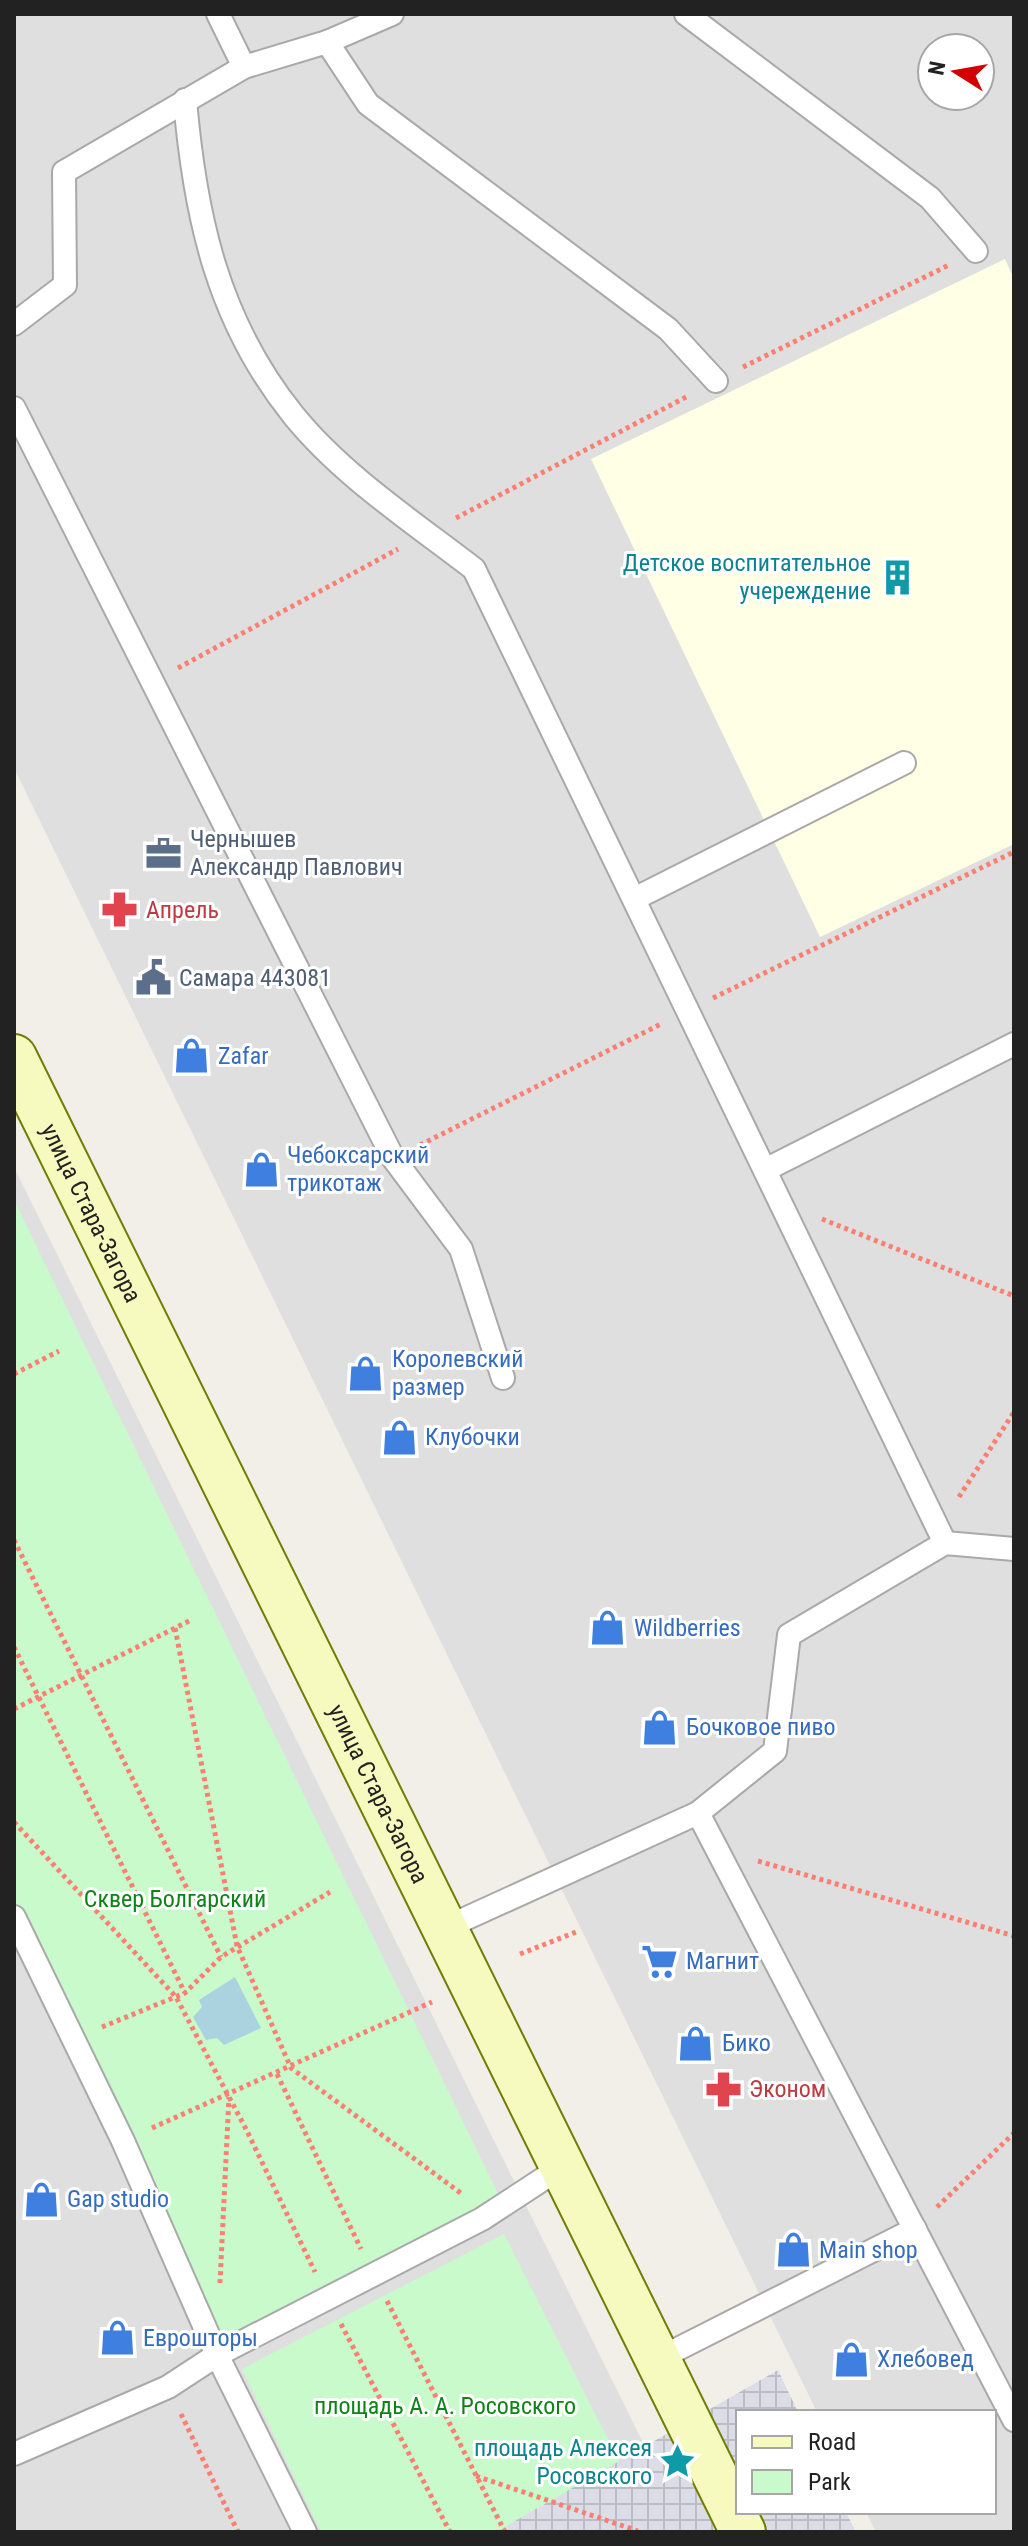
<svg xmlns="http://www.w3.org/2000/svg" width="1028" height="2546" font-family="'Roboto Condensed',sans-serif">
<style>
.residential{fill:#e0dfdf;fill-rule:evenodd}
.education{fill:#ffffe5}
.park{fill:#c8facc}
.plaza{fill:url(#plaza-grid)}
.water{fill:#aad3df}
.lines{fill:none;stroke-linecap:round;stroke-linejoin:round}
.service-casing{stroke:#a9a9a9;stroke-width:26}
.secondary-casing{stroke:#707d05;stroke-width:48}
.path{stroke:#fa8072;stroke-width:5;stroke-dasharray:4 4;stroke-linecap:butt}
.service{stroke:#fff;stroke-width:22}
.secondary{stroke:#f7fabf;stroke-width:44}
.labels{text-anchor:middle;stroke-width:6;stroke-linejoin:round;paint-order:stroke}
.culture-label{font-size:24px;fill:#0d838f;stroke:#fff;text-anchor:end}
.service-label{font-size:24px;fill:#4e5e75;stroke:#fff;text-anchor:start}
.health-label{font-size:24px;fill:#be3a42;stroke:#fff;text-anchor:start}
.shop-label{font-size:24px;fill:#366cbe;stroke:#fff;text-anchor:start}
.street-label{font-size:24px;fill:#222;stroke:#fff}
.park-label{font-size:24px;fill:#0c8416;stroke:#fff}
</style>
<defs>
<pattern id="plaza-grid" width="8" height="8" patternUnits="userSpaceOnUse" patternTransform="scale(2)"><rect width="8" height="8" fill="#dddde8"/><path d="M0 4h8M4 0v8" fill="none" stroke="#bdbdc7"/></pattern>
</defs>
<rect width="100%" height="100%" fill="#f2efe9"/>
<g class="residential">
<path d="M14 14H1014V2532H876L866 2512H994V2412H817L14 768ZM932 48H980V96H932Z"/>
<polygon points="14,1167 687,2532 14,2532"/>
</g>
<polygon class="education" points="1005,259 1014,279 1014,844 820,937 591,459"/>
<g class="park">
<polygon points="14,1200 507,2212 224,2360 14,1936"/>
<polygon points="504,2234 655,2532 321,2532 242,2369"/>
</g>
<polygon class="plaza" points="778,2370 798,2412 738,2412 738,2512 846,2512 856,2532 496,2532"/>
<polygon class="water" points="235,1977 261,2028 224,2045 217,2038 206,2040 193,2017 202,2007 199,2000"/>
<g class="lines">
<defs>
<g id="service">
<polyline points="218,14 244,67"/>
<polyline points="686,14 930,198 976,251"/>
<polyline points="327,42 368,104 668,329 716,381"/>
<path d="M185 100C195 217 218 322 294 416 343 476 413 522 474 569L945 1543"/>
<polyline points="14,324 65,285 64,172 244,67 327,42 392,14"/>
<polyline points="14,408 393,1158 461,1249 503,1378"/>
<polyline points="634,899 904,763"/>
<polyline points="765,1170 1014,1044"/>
<polyline points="698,1813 1014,2420"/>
<polyline points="14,1917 123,2141 217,2355 482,2219 563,2166"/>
<polyline points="445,1928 698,1813 775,1751 789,1635 945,1543 1014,1549"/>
<polyline points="658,2359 915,2229"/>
<polyline points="14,2454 168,2387 217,2355 305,2532"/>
</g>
<g id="secondary">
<path id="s1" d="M14 1057 743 2532"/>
</g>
</defs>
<use href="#service" class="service-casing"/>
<use href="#secondary" class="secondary-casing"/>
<g class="path">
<polyline points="743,367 949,265"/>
<polyline points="456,518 688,396"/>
<polyline points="178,668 398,549"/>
<polyline points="713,998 1014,852"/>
<polyline points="420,1145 661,1024"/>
<polyline points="822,1219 1014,1296"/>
<polyline points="14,1374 59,1351"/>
<polyline points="959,1497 1014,1412"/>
<polyline points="14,1540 221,1957"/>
<polyline points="175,1628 237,1946 291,2068 462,2194"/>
<polyline points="14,1647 185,1993"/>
<polyline points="14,1709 191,1620"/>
<polyline points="14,1822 176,1997 246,2129 315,2272"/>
<polyline points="758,1861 1014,1936"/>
<polyline points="520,1954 576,1932"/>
<polyline points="102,2027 185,1993 221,1957 330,1892"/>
<polyline points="277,2074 361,2249"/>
<polyline points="152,2128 432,2002"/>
<polyline points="937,2207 1014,2133"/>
<polyline points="220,2283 229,2097"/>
<polyline points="387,2301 505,2532"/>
<polyline points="341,2324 450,2532"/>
<polyline points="181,2414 238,2532"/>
<polyline points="476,2476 638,2531"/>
</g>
<use href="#service" class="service"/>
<use href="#secondary" class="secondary"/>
</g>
<defs>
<symbol id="building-bare" viewBox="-9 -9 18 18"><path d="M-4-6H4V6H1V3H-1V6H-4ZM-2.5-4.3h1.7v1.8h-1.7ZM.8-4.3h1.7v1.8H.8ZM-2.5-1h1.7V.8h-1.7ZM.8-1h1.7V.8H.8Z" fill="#0f9aa8" stroke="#fff" stroke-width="2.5" paint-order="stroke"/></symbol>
<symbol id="office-bare" viewBox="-9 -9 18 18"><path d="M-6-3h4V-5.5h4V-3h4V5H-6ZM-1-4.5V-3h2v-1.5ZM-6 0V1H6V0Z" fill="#5c6f8a" stroke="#fff" stroke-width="2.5" paint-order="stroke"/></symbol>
<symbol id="pharmacy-bare" viewBox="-9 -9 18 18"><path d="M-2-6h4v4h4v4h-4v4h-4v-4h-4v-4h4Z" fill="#e0444e" stroke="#fff" stroke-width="2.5" paint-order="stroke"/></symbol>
<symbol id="civic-bare" viewBox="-9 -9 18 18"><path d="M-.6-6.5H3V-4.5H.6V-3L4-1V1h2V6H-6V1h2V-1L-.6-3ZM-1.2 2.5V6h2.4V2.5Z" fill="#5c6f8a" stroke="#fff" stroke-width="2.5" paint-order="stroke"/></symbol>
<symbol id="shop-bare" viewBox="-9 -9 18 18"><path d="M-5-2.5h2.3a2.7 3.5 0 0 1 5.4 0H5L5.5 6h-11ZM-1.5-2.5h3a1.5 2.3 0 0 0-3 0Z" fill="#3f7fe0" stroke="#fff" stroke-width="2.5" paint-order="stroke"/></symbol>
<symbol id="supermarket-bare" viewBox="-9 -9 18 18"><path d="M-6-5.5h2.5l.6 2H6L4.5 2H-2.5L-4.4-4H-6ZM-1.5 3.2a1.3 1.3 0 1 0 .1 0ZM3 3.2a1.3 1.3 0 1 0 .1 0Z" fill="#3f7fe0" stroke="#fff" stroke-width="2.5" paint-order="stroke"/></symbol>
<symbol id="sight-bare" viewBox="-9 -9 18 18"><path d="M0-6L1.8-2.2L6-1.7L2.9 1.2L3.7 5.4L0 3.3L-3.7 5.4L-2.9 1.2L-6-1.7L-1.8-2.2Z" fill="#0f9aa8" stroke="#fff" stroke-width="2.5" paint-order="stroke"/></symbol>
</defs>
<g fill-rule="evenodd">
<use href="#building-bare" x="872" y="552" width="51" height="51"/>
<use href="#office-bare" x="138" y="828" width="51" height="51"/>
<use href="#pharmacy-bare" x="94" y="884" width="51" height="51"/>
<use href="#civic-bare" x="128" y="952" width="51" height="51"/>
<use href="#shop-bare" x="166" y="1030" width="51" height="51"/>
<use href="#shop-bare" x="236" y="1144" width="51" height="51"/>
<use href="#shop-bare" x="340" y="1348" width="51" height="51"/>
<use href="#shop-bare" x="374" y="1412" width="51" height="51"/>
<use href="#shop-bare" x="582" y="1602" width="51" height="51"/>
<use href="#shop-bare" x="634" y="1702" width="51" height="51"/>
<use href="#supermarket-bare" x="634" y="1936" width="51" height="51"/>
<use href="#shop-bare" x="670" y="2018" width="51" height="51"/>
<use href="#pharmacy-bare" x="698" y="2064" width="51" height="51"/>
<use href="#shop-bare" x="16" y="2174" width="51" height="51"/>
<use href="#shop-bare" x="768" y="2224" width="51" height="51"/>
<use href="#shop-bare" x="92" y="2312" width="51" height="51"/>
<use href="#shop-bare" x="826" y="2334" width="51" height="51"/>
<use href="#sight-bare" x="652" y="2436" width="51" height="51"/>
</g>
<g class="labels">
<g class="culture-label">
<text x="871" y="571">Детское воспитательное<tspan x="871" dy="28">учереждение</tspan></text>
<text x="652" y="2456">площадь Алексея<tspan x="652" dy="28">Росовского</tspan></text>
</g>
<g class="service-label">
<text x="190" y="847">Чернышев<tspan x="190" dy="28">Александр Павлович</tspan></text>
<text x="179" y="986">Самара 443081</text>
</g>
<g class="health-label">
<text x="146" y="918">Апрель</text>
<text x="749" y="2097">Эконом</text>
</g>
<g class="shop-label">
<text x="218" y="1064">Zafar</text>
<text x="287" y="1163">Чебоксарский<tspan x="287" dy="28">трикотаж</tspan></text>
<text x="392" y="1367">Королевский<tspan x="392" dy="28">размер</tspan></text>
<text x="425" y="1445">Клубочки</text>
<text x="634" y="1636">Wildberries</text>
<text x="686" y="1735">Бочковое пиво</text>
<text x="686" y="1969">Магнит</text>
<text x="722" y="2051">Бико</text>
<text x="67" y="2207">Gap studio</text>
<text x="819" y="2258">Main shop</text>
<text x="143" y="2346">Еврошторы</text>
<text x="877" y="2367">Хлебовед</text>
</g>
<g class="street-label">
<text dy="8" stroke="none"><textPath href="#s1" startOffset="174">улица Стара-Загора</textPath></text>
<text dy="8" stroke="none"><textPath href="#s1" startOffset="822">улица Стара-Загора</textPath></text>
</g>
<g class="park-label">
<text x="175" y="1907">Сквер Болгарский</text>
<text x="445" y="2414">площадь А. А. Росовского</text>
</g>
</g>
<rect width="1028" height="2546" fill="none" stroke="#222222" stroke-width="32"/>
<rect x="736" y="2410" width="260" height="104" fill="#ffffff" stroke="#a7a7a7" stroke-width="2"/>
<rect x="752" y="2436" width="40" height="12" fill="#f7fabf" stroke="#a7a7a7" stroke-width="2"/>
<text x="808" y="2450" font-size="24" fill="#222222">Road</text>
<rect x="752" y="2470" width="40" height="24" fill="#c8facc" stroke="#a7a7a7" stroke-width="2"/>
<text x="808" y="2490" font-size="24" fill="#222222">Park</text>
<g transform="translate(956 72) rotate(281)"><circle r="38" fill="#ffffff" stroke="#a7a7a7" stroke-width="2"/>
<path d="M0-6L14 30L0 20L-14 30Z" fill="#d40000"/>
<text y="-12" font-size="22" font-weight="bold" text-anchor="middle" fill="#222222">N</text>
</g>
</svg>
